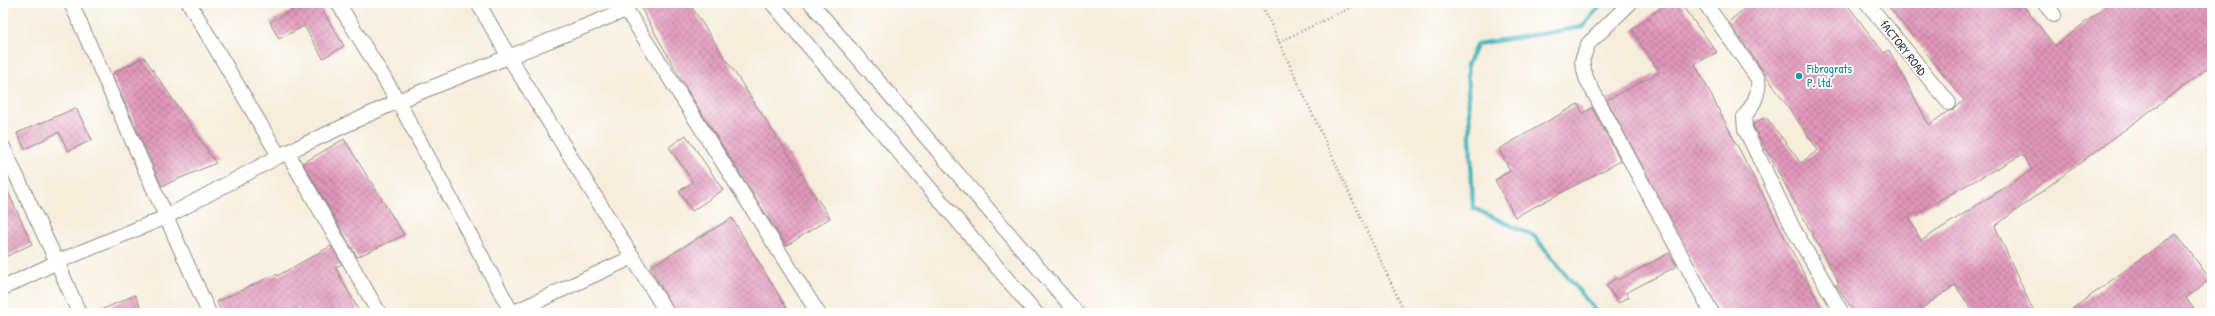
<svg xmlns="http://www.w3.org/2000/svg" width="2215" height="316" font-family="'Patrick Hand',sans-serif">
<style>
.lines{fill:none;stroke-linecap:round;stroke-linejoin:round}
.stream{stroke:#45b5bc;stroke-width:4.5}
.building{fill:url(#building-cross-hatch);fill-rule:evenodd}
.minor-casing{stroke:#908c83;stroke-width:16}
.path{stroke:#908c83;stroke-width:2.5;stroke-dasharray:1 3;stroke-linecap:butt}
.minor{stroke:#fff;stroke-width:14}
.culture-dot{fill:#0f9aa8;stroke:#fff;stroke-width:1.5}
.labels{text-anchor:middle;stroke-width:4;stroke-linejoin:round;paint-order:stroke}
.street-label{font-size:12px;fill:#2b2b2b;stroke:#fff}
.culture-label{font-size:12px;fill:#0d838f;stroke:#fff;text-anchor:start}
</style>
<defs>
<pattern id="building-cross-hatch" width="8" height="8" patternUnits="userSpaceOnUse"><rect width="8" height="8" fill="#e196ba"/><path d="M0 0l8 8M0 8l8-8" fill="none" stroke="#b77b97"/></pattern>
</defs>
<rect width="100%" height="100%" fill="#fff"/>
<filter id="ink" filterUnits="userSpaceOnUse"><feTurbulence type="fractalNoise" baseFrequency=".025" numOctaves="2"/><feDisplacementMap in="SourceGraphic" scale="8" xChannelSelector="R" yChannelSelector="G"/><feConvolveMatrix kernelMatrix="1 2 1 2 8 2 1 2 1" color-interpolation-filters="sRGB"/></filter>
<filter id="wash" filterUnits="userSpaceOnUse"><feTurbulence type="fractalNoise" baseFrequency=".012" numOctaves="4" result="noise"/><feDisplacementMap in="SourceGraphic" scale="16" xChannelSelector="R" yChannelSelector="G"/><feGaussianBlur stdDeviation="0.9" result="paint"/><feColorMatrix in="noise" values="0 0 0 0 0 0 0 0 0 0 0 0 0 0 0 0 0 1.4 0 .05"/><feComposite in="paint" operator="in"/></filter>
<g filter="url(#wash)">
<rect width="100%" height="100%" fill="#f6eddb"/>
<g class="lines">
<polyline class="stream" points="1597,313 1534,236 1473,208 1467,65 1477,44 1582,27 1602,3"/>
</g>
<g id="blocks">
<g class="building">
<polygon points="306,3 318,3 344,46 323,58 304,26 279,39 270,22"/>
<polygon points="638,3 689,3 830,218 786,246 689,93"/>
<polygon points="1666,3 1680,3 1717,52 1695,64 1824,313 1720,313 1607,100 1659,72 1632,30"/>
<path d="M1750 3H1846L1884 53 1889 50 1929 125 1948 111 1954 110 1964 100 1886 3H2021L2055 46 2110 3H2212V65L1995 226 2034 313H1974L1955 285 1915 313H1855L1836 285 1839 283 1753 126V124L1766 117 1801 163 1818 150 1729 22ZM2023 154 2032 170 1921 241 1909 217Z"/>
<polygon points="144,57 216,163 162,186 112,74"/>
<polygon points="1578,104 1583,113 1592,108 1621,161 1515,217 1495,180 1510,171 1499,149"/>
<polygon points="76,108 92,140 68,151 59,132 25,149 17,133"/>
<polygon points="686,135 723,190 692,211 679,191 693,182 669,147"/>
<polygon points="344,139 404,235 357,257 303,163"/>
<polygon points="3,181 32,244 3,258"/>
<polygon points="732,218 764,271 790,313 675,313 650,267"/>
<polygon points="2176,233 2210,279 2186,298 2197,313 2067,313"/>
<polygon points="331,246 342,264 335,267 360,313 300,313 297,308 286,313 222,313 217,302 276,274 277,276"/>
<polygon points="1669,253 1677,266 1626,293 1629,297 1618,303 1606,285 1617,278 1619,280"/>
<polygon points="135,295 143,313 94,313"/>
</g>
</g>
</g>
<g filter="url(#ink)">
<use href="#blocks" fill-opacity="0" stroke="#908c83" stroke-width="1"/>
<g class="lines">
<defs>
<g id="minor">
<polyline points="71,3 209,313"/>
<polyline points="189,3 279,156 398,101 626,10"/>
<polyline points="338,3 398,101 512,313"/>
<polyline points="478,3 509,57 667,313"/>
<polyline points="622,3 818,313"/>
<polyline points="772,3 1036,313"/>
<polyline points="811,3 1077,313"/>
<polyline points="1630,3 1588,44 1582,61 1586,78 1712,313"/>
<path d="M1705 3 1758 79C1760 92 1753 106 1744 117L1745 129 1793 228 1842 313"/>
<polyline points="1867,3 1949,103"/>
<polyline points="2045,3 2054,15"/>
<polyline points="3,147 57,262 79,313"/>
<polyline points="287,152 379,313"/>
<polyline points="3,288 57,262 166,217 279,156"/>
<polyline points="512,313 633,257"/>
</g>
</defs>
<use href="#minor" class="minor-casing"/>
<g class="path">
<polyline points="1261,3 1405,313"/>
<polyline points="1279,42 1360,3"/>
</g>
<use href="#minor" class="minor"/>
</g>
</g>
<circle class="culture-dot" cx="1799" cy="76" r="4"/>
<g class="labels">
<g class="street-label">
<text transform="translate(1903 48) rotate(52)" y="4">fACTORY ROAD</text>
</g>
<g class="culture-label">
<text x="1807" y="73">Fibrograts<tspan x="1807" dy="14">P. ltd.</tspan></text>
</g>
</g>
<rect width="2215" height="316" fill="none" stroke="#fff" stroke-width="16"/>
</svg>
